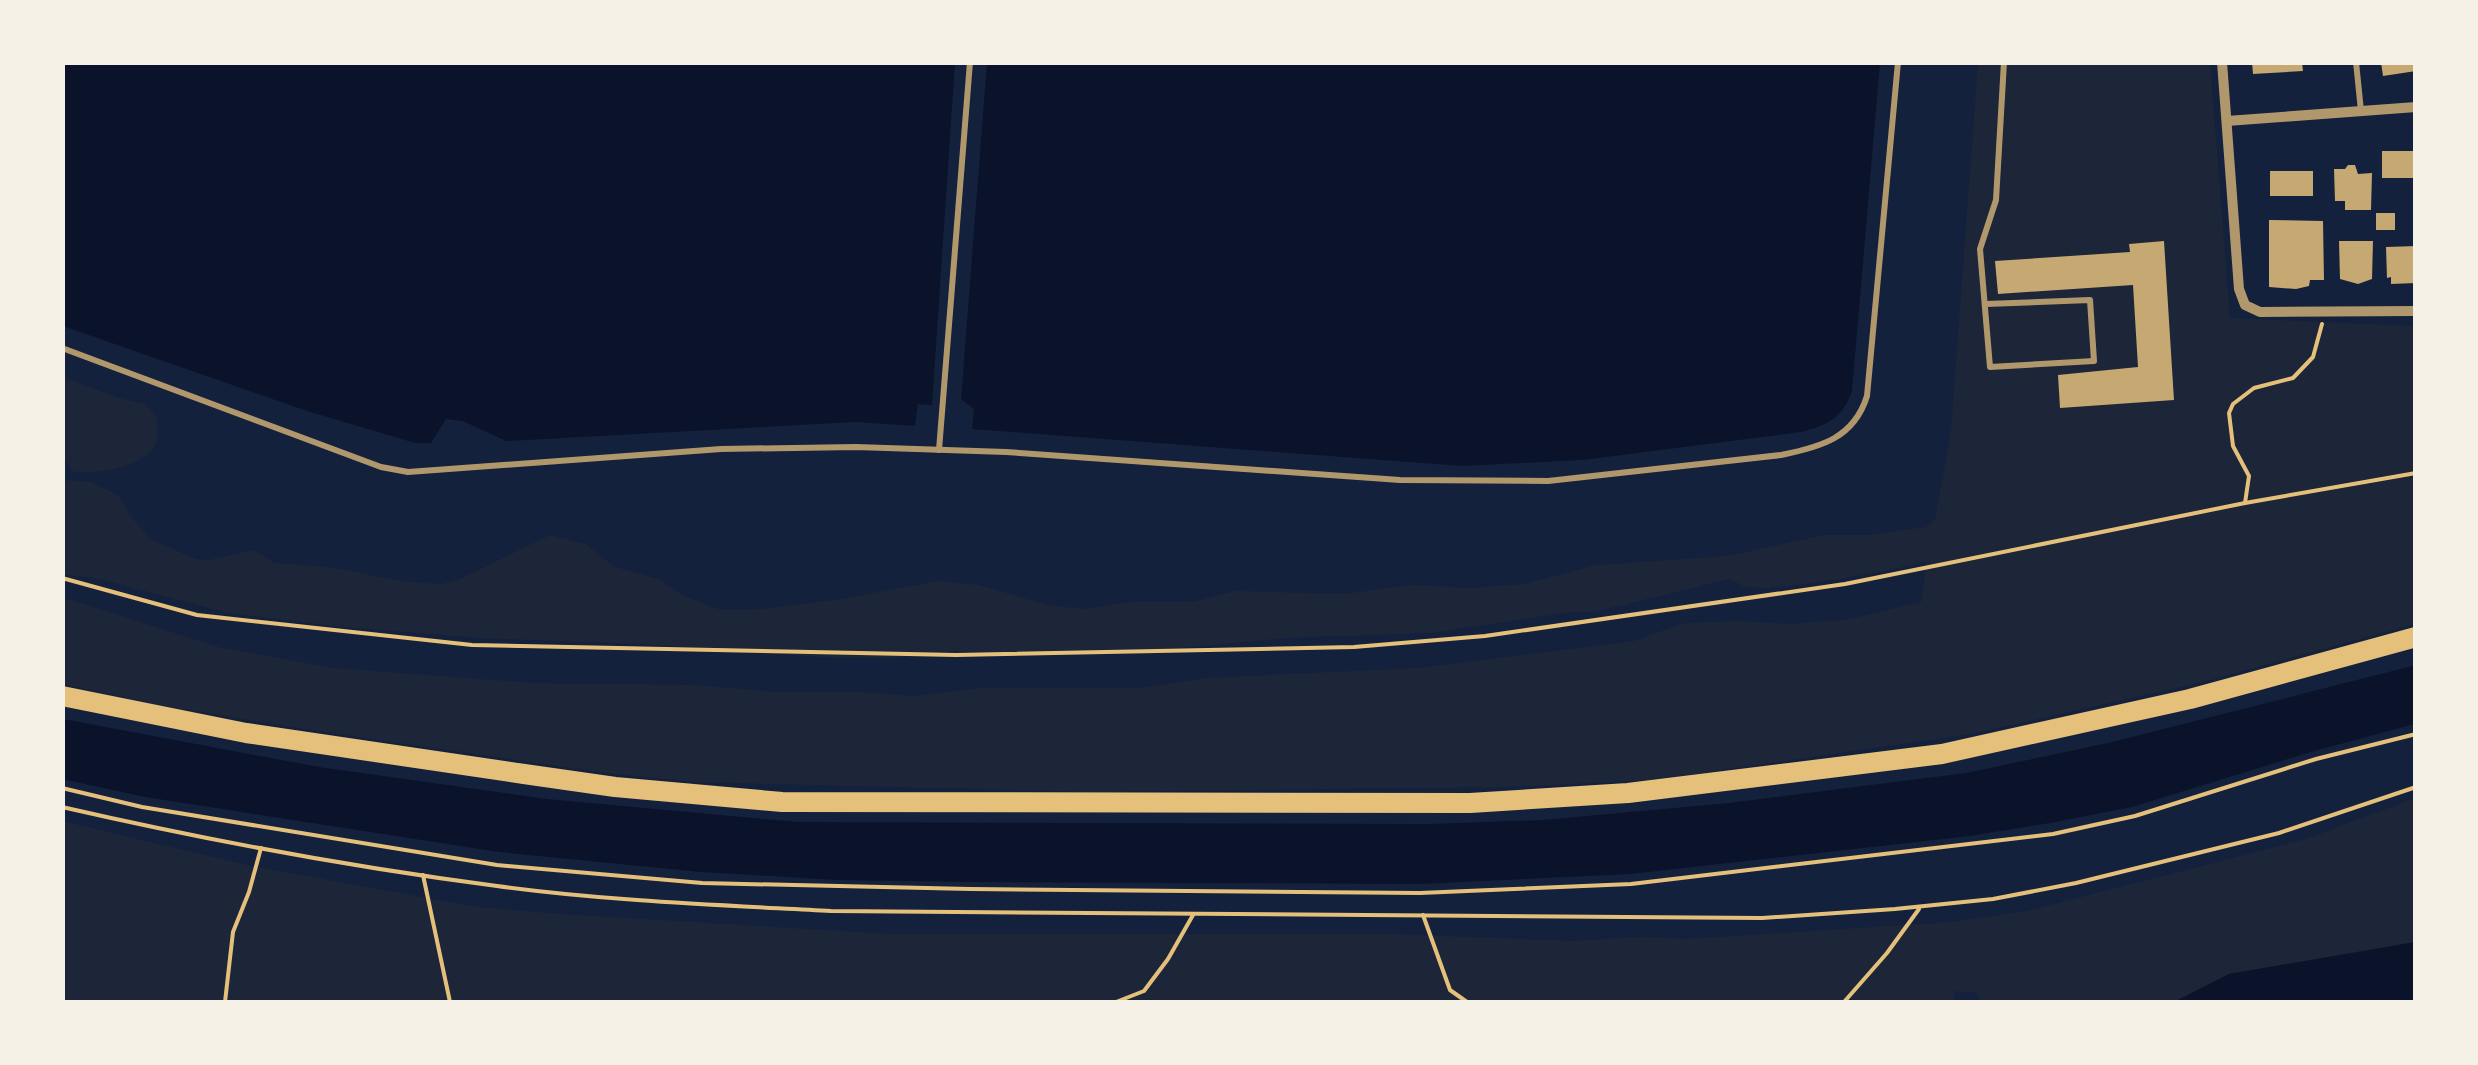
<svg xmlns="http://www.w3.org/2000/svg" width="2478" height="1065" font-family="'Fira Sans',sans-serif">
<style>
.green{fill:#1d2539}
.water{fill:#0b132b}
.building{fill:#c6a872}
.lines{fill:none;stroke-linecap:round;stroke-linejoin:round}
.path{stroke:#e5c07b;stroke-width:4}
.service{stroke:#b1986c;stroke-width:6}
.minor{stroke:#b1986c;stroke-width:10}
.trunk{stroke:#e5c07b;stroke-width:20}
</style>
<rect width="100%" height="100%" fill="#14213d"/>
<g class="green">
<path d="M1978 63H2210L2230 318 2415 326V624L2203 682 1971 734 1653 780 1506 787 1093 792 695 782 606 773 324 732 164 706 63 684V600H72L218 647 333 668 533 683 694 685 777 692H860L914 696 981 688H1141L1206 678 1418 668 1634 641 1684 623 1741 621 1789 624 1845 620 1921 602 1927 561C1896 570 1771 594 1744 586 1741 585 1732 580 1729 579L1594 612H1571L1431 633 1285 638 1157 650 1045 655 952 651 892 658H837L640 644 479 638 344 627 228 613 104 580 63 574V480L91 482 119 496 129 514 150 539 196 559 209 560 253 550 275 563 329 567 405 582 442 584 460 579 550 535 585 544 615 567 658 579 686 597 721 610 761 609 842 599 938 581 979 585 1047 605 1083 609 1132 602H1193L1235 591 1343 594 1412 585 1468 588 1525 584 1596 565 1728 556 1824 535H1870L1926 527 1935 520 1951 431Z"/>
<path d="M62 377 119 398 145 404 157 418C157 425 159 436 156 443 147 467 93 476 72 471L63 457Z"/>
<polygon points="2415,798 2415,942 2229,974 2174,1002 1980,1002 1978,993 1954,991 1955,1002 63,1002 62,821 251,866 477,907 559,914 891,934 1394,934 1571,941 1640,937 1688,939 1951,922 2027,911 2303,840"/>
</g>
<g class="water">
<polygon points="63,62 955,63 932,405 918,404 915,426 856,422 506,441 463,421 446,419 431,443 415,443 307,411 63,326"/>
<path d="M987 63H1880L1852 391C1843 418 1828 425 1801 432L1583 460 1462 466 972 429 974 409 961 399Z"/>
<polygon points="2416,665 2415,724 2314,751 2132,807 2050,823 1970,836 1631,874 1420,884 970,882 836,880 701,872 499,852 145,797 62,779 63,719 319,767 547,799 798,822 1428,824 1543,820 1729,803 1966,773 2108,743"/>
<polygon points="2415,942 2415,1002 2174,1002 2229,974"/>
</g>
<g class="building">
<polygon points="2252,62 2302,62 2303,71 2253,74"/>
<polygon points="2381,62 2415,62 2416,71 2383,76"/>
<rect x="2382" y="151" width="34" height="27"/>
<polygon points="2348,165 2355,165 2358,174 2372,173 2371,210 2345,210 2345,201 2335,201 2334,169 2345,169"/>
<rect x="2270" y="171" width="43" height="25"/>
<rect x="2376" y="213" width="19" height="17"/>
<polygon points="2269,220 2323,221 2324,280 2310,280 2309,286 2296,289 2269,287"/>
<polygon points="2164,241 2174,400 2060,408 2058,375 2138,367 2133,285 1998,294 1995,261 2130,252 2129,244"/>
<polygon points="2339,241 2373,241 2372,279 2358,284 2340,279"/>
<polygon points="2416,246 2416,283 2391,284 2391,277 2387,278 2386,247"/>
</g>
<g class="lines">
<g class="path">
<polyline points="2245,503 2249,476 2233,446 2229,413 2233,404 2254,388 2293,378 2313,357 2322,324"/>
<polyline points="62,578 197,615 472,645 956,655 1354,647 1485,636 1845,584 2245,503 2416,473"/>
<polyline points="62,788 142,807 497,865 702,883 970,889 1420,893 1631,884 2053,834 2135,816 2316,759 2416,734"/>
<path d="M62 807C206 840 351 867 497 886 607 901 720 905 831 911L1762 918 1895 909 1993 899 2076 883 2279 833 2416 787"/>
<polyline points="423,875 450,1002"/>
<polyline points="1423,915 1450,990 1467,1002"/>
<polyline points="225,1002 233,932 249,892 261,848"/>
<polyline points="1116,1002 1144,991 1168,959 1193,915"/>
<polyline points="1844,1002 1887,953 1919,909"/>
</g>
<g class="service">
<polyline points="2356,62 2361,111"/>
<polyline points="1986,304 2090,300 2094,361 1990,367 1980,249 1996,200 2004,62"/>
<path d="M62 348 381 467 408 472 721 449 856 447 1006 452 1400 480 1548 481 1781 455C1821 447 1854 438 1867 396L1898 62"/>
<polyline points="939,450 970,62"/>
</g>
<g class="minor">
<polyline points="2222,62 2239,289 2245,305 2260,312 2416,311"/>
<polyline points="2227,121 2416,107"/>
</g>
<polyline class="trunk" points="62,696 246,733 524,774 615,787 782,802 1470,803 1628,793 1942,754 2190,699 2416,637"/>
</g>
<rect width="2478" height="1065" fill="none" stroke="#f6f1e7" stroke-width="130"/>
</svg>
